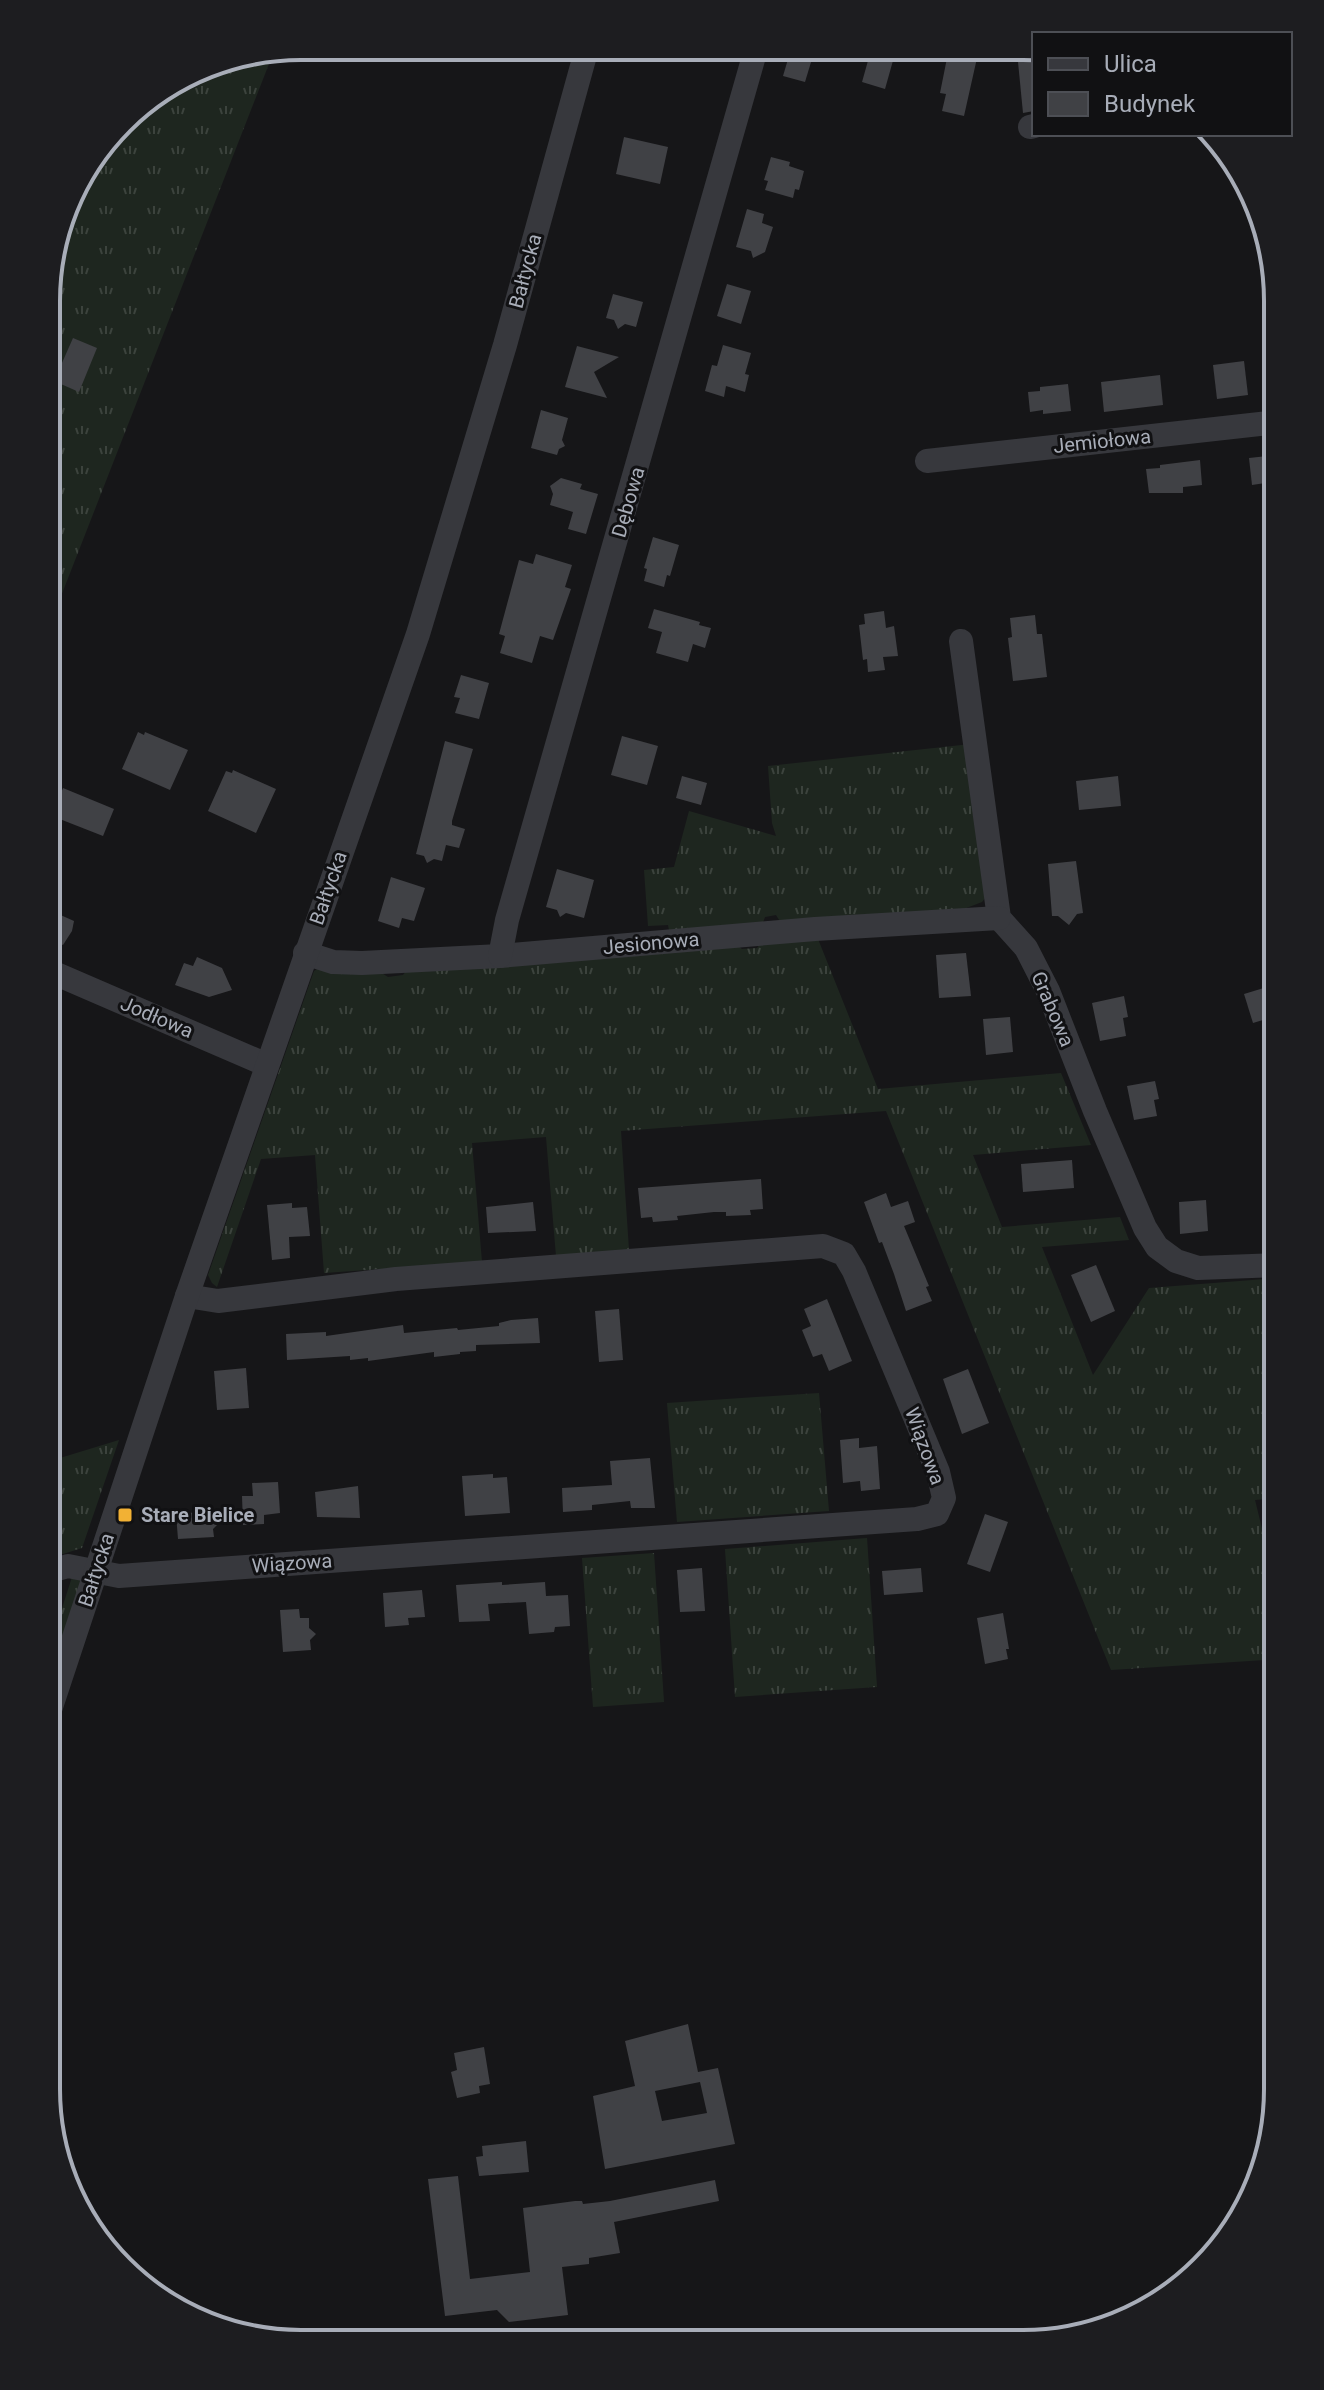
<svg xmlns="http://www.w3.org/2000/svg" width="1324" height="2390" font-family="Roboto,sans-serif">
<style>
.grass{fill:url(#grass-tufts)}
.building{fill:#404145;fill-rule:evenodd}
.lines{fill:none;stroke-linecap:round;stroke-linejoin:round}
.minor{stroke:#37383d;stroke-width:24}
.poi-dot{fill:#f2b134;stroke:#111113;stroke-width:3}
.labels{text-anchor:middle;stroke-width:6;stroke-linejoin:round;paint-order:stroke}
.street-label{font-size:20px;fill:#a8adb8;stroke:#111113}
.poi-label{font-size:20px;font-weight:bold;fill:#a8adb8;stroke:#111113;text-anchor:start}
.rim{fill:none;stroke:#a8adb8;stroke-width:4}
</style>
<defs>
<pattern id="grass-tufts" width="24" height="20" patternUnits="userSpaceOnUse" patternTransform="scale(2)"><rect width="24" height="20" fill="#1e261f"/><path d="M3 7l-1-3M5 7V3M7 7l1-3M15 17l-1-3M17 17v-4M19 17l1-3" fill="none" stroke="#3c433d"/></pattern>
</defs>
<rect width="100%" height="100%" fill="#161618"/>
<g class="grass">
<polygon points="274,51 54,614 48,612 48,268 72,188 132,110 204,65"/>
<polygon points="971,744 989,893 982,902 961,910 783,926 776,915 765,917 761,928 669,930 668,925 648,926 644,870 674,867 689,811 776,836 772,823 768,766"/>
<polygon points="818,939 878,1089 1061,1073 1091,1145 973,1155 1002,1227 1120,1217 1129,1240 1042,1247 1093,1375 1149,1288 1278,1278 1278,1498 1255,1500 1278,1594 1278,1659 1111,1670 886,1111 621,1131 629,1250 556,1256 546,1137 472,1143 482,1262 324,1273 315,1155 261,1159 217,1287 212,1283 208,1275 314,971 319,968 380,972 388,977 403,975 407,970 737,945 742,949 757,948 761,943"/>
<polygon points="819,1393 829,1511 677,1522 667,1403"/>
<polygon points="119,1440 82,1548 47,1559 47,1462"/>
<polygon points="867,1538 877,1687 735,1697 725,1549"/>
<polygon points="654,1553 664,1702 593,1707 582,1558"/>
<polygon points="73,1574 81,1580 46,1694 47,1655"/>
</g>
<g class="building">
<polygon points="791,49 815,49 805,82 783,76"/>
<polygon points="871,50 896,50 885,89 862,82"/>
<polygon points="963,51 967,57 977,58 964,116 942,111 946,94 940,93 948,53 958,55"/>
<polygon points="1034,60 1034,111 1023,113 1018,62"/>
<polygon points="624,137 668,147 660,184 616,174"/>
<polygon points="771,157 790,162 789,166 804,171 799,190 795,189 793,198 765,190 768,181 764,180"/>
<polygon points="747,209 764,214 762,223 773,227 765,252 753,258 751,251 736,247"/>
<polygon points="727,284 751,291 741,324 717,316"/>
<polygon points="613,294 643,302 636,327 625,324 618,329 614,320 606,318"/>
<polygon points="73,338 97,348 79,392 54,381"/>
<polygon points="723,345 751,353 745,374 749,375 745,392 726,386 724,397 705,391 712,365 717,366"/>
<polygon points="577,346 619,357 594,372 607,398 565,387"/>
<polygon points="1244,361 1248,395 1217,399 1213,365"/>
<polygon points="1160,375 1163,405 1104,412 1101,382"/>
<polygon points="1068,384 1071,411 1043,414 1043,410 1030,412 1028,392 1040,391 1040,387"/>
<polygon points="541,410 568,418 562,440 565,446 559,449 557,455 531,448"/>
<polygon points="1278,455 1278,481 1252,485 1249,458"/>
<polygon points="1200,460 1202,485 1183,487 1183,493 1149,493 1146,469 1160,468 1160,465"/>
<polygon points="561,478 582,484 580,489 598,494 586,534 568,529 573,512 550,505 553,494 550,486"/>
<polygon points="653,537 679,545 670,576 667,575 664,587 644,581 647,569 644,568"/>
<polygon points="536,554 572,565 565,587 571,589 553,640 540,636 532,663 500,653 505,636 499,634 519,560 533,564"/>
<polygon points="654,609 700,622 699,625 711,628 705,648 693,644 688,662 656,653 662,632 648,628"/>
<polygon points="884,611 886,628 894,626 898,656 883,657 885,670 868,672 867,659 863,660 859,625 865,624 864,614"/>
<polygon points="1035,615 1037,634 1042,634 1047,677 1013,681 1008,638 1012,637 1010,618"/>
<polygon points="461,675 489,683 479,719 455,713 460,698 454,697"/>
<polygon points="138,732 144,735 145,732 188,750 170,790 122,769"/>
<polygon points="622,736 658,746 647,785 611,775"/>
<polygon points="445,741 473,749 452,821 452,825 465,829 459,848 446,845 442,861 434,859 427,863 424,856 416,854"/>
<polygon points="233,770 276,789 256,833 208,811 226,771 232,773"/>
<polygon points="682,776 707,783 701,805 676,798"/>
<polygon points="1118,776 1121,806 1079,810 1076,781"/>
<polygon points="63,788 114,809 103,836 52,816"/>
<polygon points="1076,861 1083,913 1077,914 1069,925 1058,916 1052,916 1048,864"/>
<polygon points="557,869 594,880 584,918 566,913 560,917 557,910 546,907"/>
<polygon points="391,877 425,888 414,921 402,918 399,928 378,921"/>
<polygon points="47,909 74,921 72,931 63,945 47,938"/>
<polygon points="966,953 971,996 939,998 936,955"/>
<polygon points="197,957 222,968 232,990 209,997 175,985 184,963 193,966"/>
<polygon points="1267,987 1276,1016 1253,1023 1244,994"/>
<polygon points="1124,996 1128,1017 1123,1018 1126,1036 1100,1041 1092,1003"/>
<polygon points="1010,1017 1013,1052 986,1055 983,1019"/>
<polygon points="1155,1081 1159,1099 1154,1100 1157,1116 1134,1120 1127,1086"/>
<polygon points="1072,1160 1074,1188 1023,1192 1021,1164"/>
<polygon points="761,1179 763,1209 750,1210 751,1215 726,1216 726,1212 714,1212 677,1216 678,1220 653,1222 652,1217 641,1218 638,1188"/>
<polygon points="886,1193 891,1207 908,1201 915,1222 904,1226 929,1286 926,1287 932,1301 906,1311 894,1274 882,1242 879,1243 864,1202"/>
<polygon points="1206,1200 1208,1231 1180,1234 1179,1202"/>
<polygon points="533,1202 536,1231 488,1233 486,1207"/>
<polygon points="292,1203 292,1208 307,1207 310,1236 289,1237 290,1258 272,1260 267,1205"/>
<polygon points="1096,1265 1115,1311 1091,1322 1071,1275"/>
<polygon points="827,1299 852,1361 829,1371 822,1354 813,1357 802,1330 811,1326 804,1309"/>
<polygon points="619,1309 623,1360 599,1362 595,1311"/>
<polygon points="538,1318 540,1343 476,1345 476,1351 460,1352 460,1354 434,1357 434,1352 368,1361 368,1358 350,1360 350,1356 287,1360 286,1334 326,1332 326,1336 403,1325 404,1333 457,1328 458,1330 499,1326 499,1323 511,1320"/>
<polygon points="246,1368 249,1408 217,1410 214,1371"/>
<polygon points="968,1369 989,1423 962,1434 943,1379"/>
<polygon points="859,1438 859,1448 877,1446 880,1489 861,1491 860,1481 843,1483 840,1440"/>
<polygon points="650,1458 655,1508 631,1508 630,1501 592,1505 592,1510 563,1512 562,1488 612,1485 610,1461"/>
<polygon points="493,1474 493,1478 507,1477 510,1513 465,1516 462,1476"/>
<polygon points="278,1482 280,1513 264,1515 264,1524 243,1525 242,1496 253,1496 252,1483"/>
<polygon points="358,1486 360,1518 317,1517 315,1492"/>
<polygon points="212,1511 212,1519 219,1523 213,1529 214,1537 178,1539 176,1514"/>
<polygon points="985,1514 1008,1522 990,1572 967,1564"/>
<polygon points="702,1568 705,1611 680,1612 677,1570"/>
<polygon points="921,1568 923,1592 884,1595 882,1571"/>
<polygon points="502,1582 502,1585 545,1582 546,1596 568,1595 570,1626 555,1627 554,1632 529,1634 526,1602 488,1604 490,1621 459,1622 456,1585"/>
<polygon points="422,1590 425,1617 408,1618 409,1625 385,1627 383,1593"/>
<polygon points="299,1609 300,1618 309,1618 309,1628 316,1634 310,1640 311,1650 283,1652 280,1610"/>
<polygon points="1003,1613 1009,1649 1006,1649 1008,1659 985,1664 977,1618"/>
<path d="M688 2024 698 2072 718 2068 735 2144 605 2169 593 2096 635 2086 625 2041ZM700 2082 707 2113 662 2121 655 2091Z"/>
<polygon points="484,2047 490,2084 479,2086 480,2093 457,2098 451,2072 457,2070 454,2053"/>
<polygon points="526,2141 529,2172 479,2176 476,2157 483,2156 482,2146"/>
<polygon points="458,2176 470,2279 530,2272 523,2208 575,2201 582,2201 583,2204 610,2201 715,2180 719,2201 614,2222 620,2253 589,2258 589,2264 562,2267 568,2315 509,2322 497,2310 445,2316 428,2179"/>
</g>
<g class="lines">
<g class="minor">
<polyline points="1030,127 1034,126"/>
<polyline points="927,461 1278,422"/>
<polyline points="961,641 999,918 1026,948 1048,991 1095,1111 1145,1228 1157,1247 1176,1261 1198,1268 1278,1265"/>
<polyline points="305,953 333,962 362,963 500,956 815,929 999,918"/>
<polyline points="500,956 507,920 756,49"/>
<polyline points="47,970 267,1065"/>
<polyline points="47,1572 68,1566 119,1576 917,1519 937,1514 944,1498 938,1472 854,1271 844,1254 823,1246 396,1279 218,1301 187,1296"/>
<polyline points="46,1722 187,1296 418,634 505,345 587,48"/>
</g>
</g>
<rect class="poi-dot" x="117" y="1507" width="16" height="16" rx="4"/>
<g class="labels">
<g class="street-label">
<text transform="translate(525 271) rotate(-75)" y="7">Bałtycka</text>
<text transform="translate(1102 441) rotate(-6)" y="7">Jemiołowa</text>
<text transform="translate(628 502) rotate(-74)" y="7">Dębowa</text>
<text transform="translate(328 888) rotate(-71)" y="7">Bałtycka</text>
<text transform="translate(651 943) rotate(-5)" y="7">Jesionowa</text>
<text transform="translate(1053 1009) rotate(67)" y="7">Grabowa</text>
<text transform="translate(157 1017) rotate(23)" y="7">Jodłowa</text>
<text transform="translate(925 1446) rotate(70)" y="7">Wiązowa</text>
<text transform="translate(292 1563) rotate(-4)" y="7">Wiązowa</text>
<text transform="translate(96 1570) rotate(-72)" y="7">Bałtycka</text>
</g>
<g class="poi-label">
<text x="141" y="1522">Stare Bielice</text>
</g>
</g>
<path d="M0 0H1324V2390H0ZM301 60H1023A241 241 0 0 1 1264 301V2089A241 241 0 0 1 1023 2330H301A241 241 0 0 1 60 2089V301A241 241 0 0 1 301 60Z" fill="#1d1d20" fill-rule="evenodd"/>
<path class="rim" d="M301 60H1023A241 241 0 0 1 1264 301V2089A241 241 0 0 1 1023 2330H301A241 241 0 0 1 60 2089V301A241 241 0 0 1 301 60Z"/>
<rect x="1032" y="32" width="260" height="104" fill="#111113" stroke="#4d4f55" stroke-width="2"/>
<rect x="1048" y="58" width="40" height="12" fill="#37383d" stroke="#4d4f55" stroke-width="2"/>
<text x="1104" y="72" font-size="24" fill="#a8adb8">Ulica</text>
<rect x="1048" y="92" width="40" height="24" fill="#404145" stroke="#4d4f55" stroke-width="2"/>
<text x="1104" y="112" font-size="24" fill="#a8adb8">Budynek</text>
</svg>
